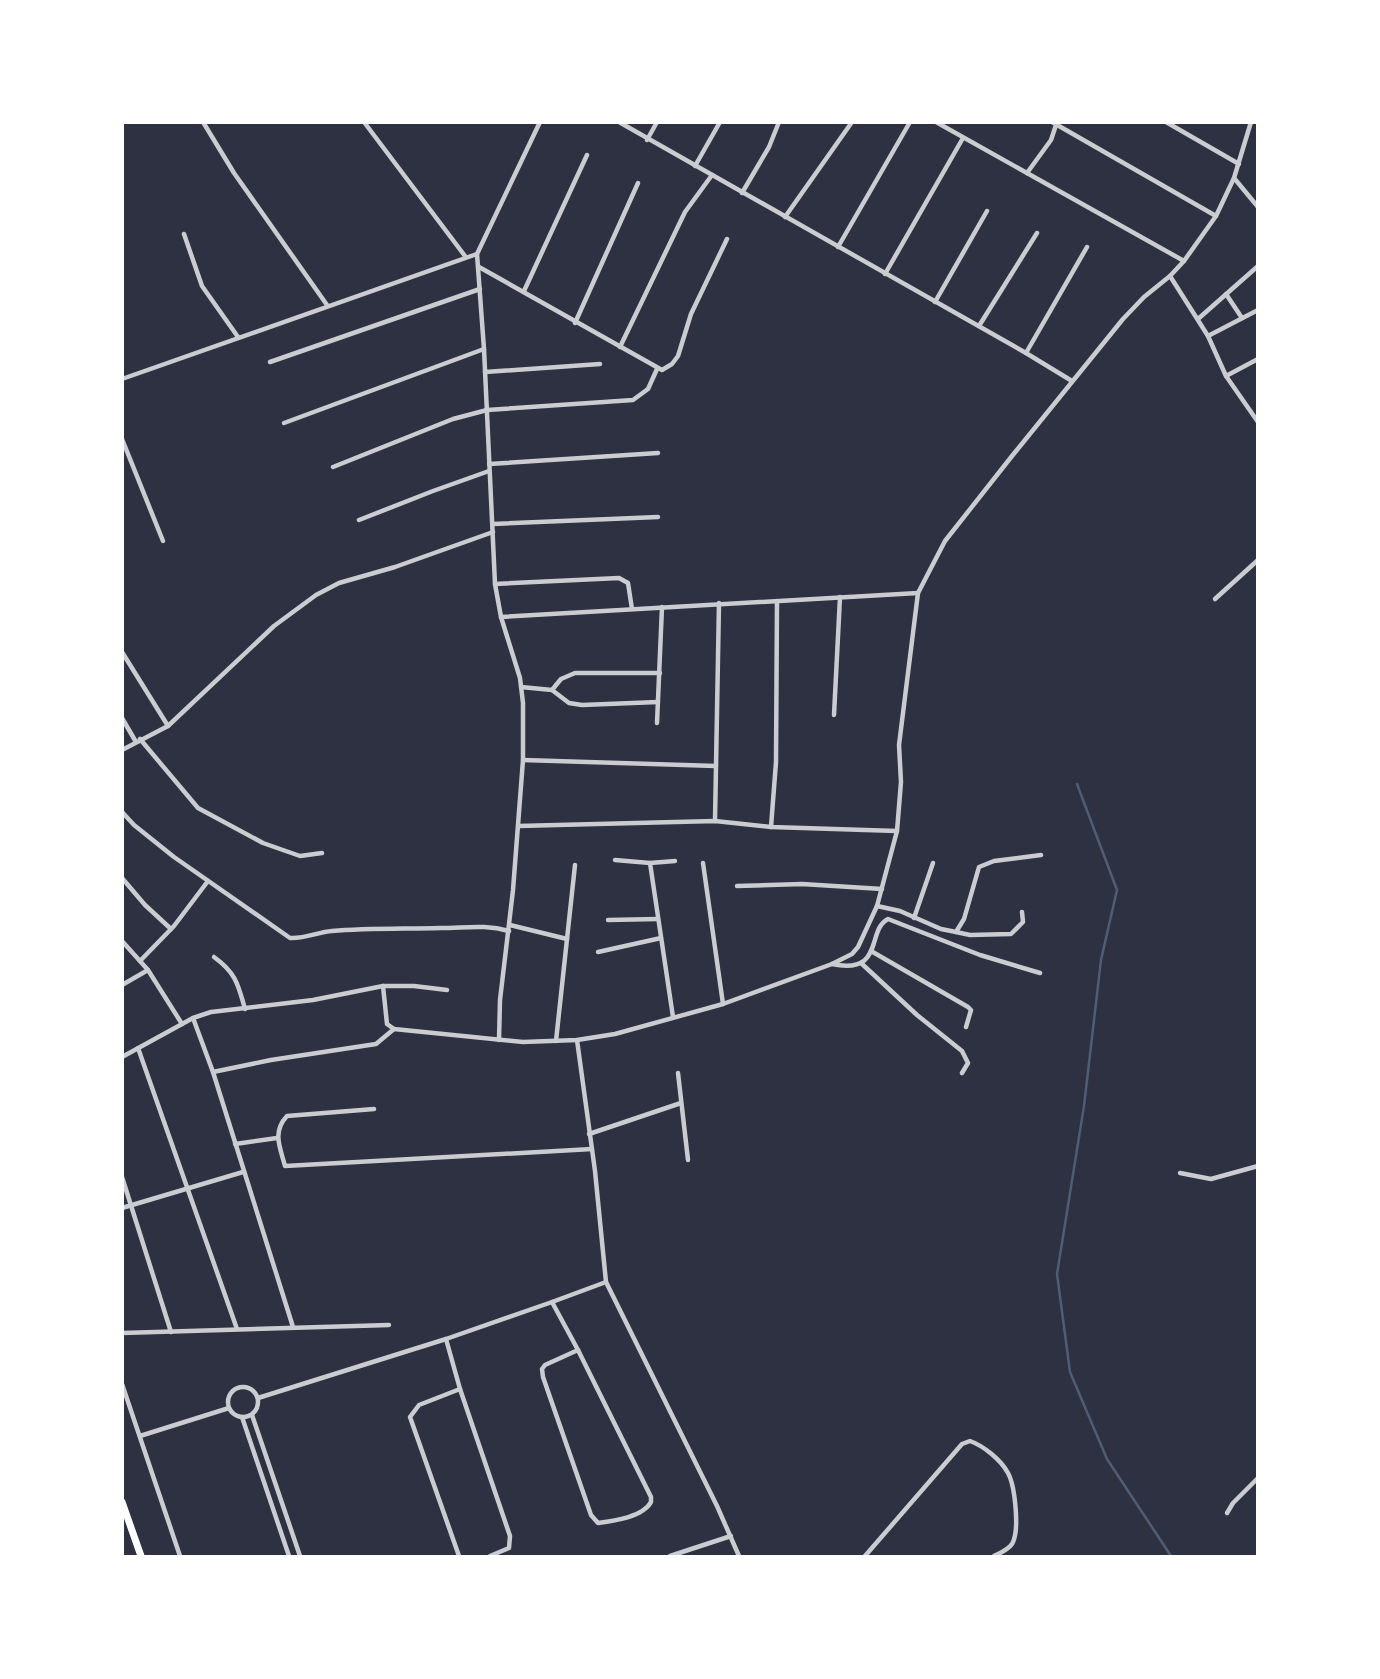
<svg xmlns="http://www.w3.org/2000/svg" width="1380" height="1679" font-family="Literata,serif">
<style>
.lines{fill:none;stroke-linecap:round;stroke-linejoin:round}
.stream{stroke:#4f5d75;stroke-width:2.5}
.minor{stroke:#caccd0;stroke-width:4.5}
.primary{stroke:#fff;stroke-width:7}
</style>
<rect width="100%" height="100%" fill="#2d3142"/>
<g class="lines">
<polyline class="stream" points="1077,784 1117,890 1101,960 1084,1106 1057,1274 1070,1372 1107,1459 1171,1556"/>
<g class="minor">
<polyline points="203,122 234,173 327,305"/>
<polyline points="364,122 465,256"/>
<polyline points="619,122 1026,353 1072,381"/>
<polyline points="936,122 1184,261"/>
<polyline points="1052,122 1216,216"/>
<polyline points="1166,122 1239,164"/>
<polyline points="647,140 657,122"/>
<polyline points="695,166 720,122"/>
<polyline points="1027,173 1051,140 1056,125"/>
<polyline points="1234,178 1258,207"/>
<polyline points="742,193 769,147 779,122"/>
<polyline points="785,217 852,122"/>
<polyline points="184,234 202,286 238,337"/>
<polyline points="838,247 910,122"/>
<polyline points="479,267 662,370 672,364 678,356 691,314 727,239"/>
<polyline points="885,274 963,138"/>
<polyline points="1170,276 1208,336 1226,376 1258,422"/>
<polyline points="524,291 587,155"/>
<polyline points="1226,294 1242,318"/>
<polyline points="935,302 987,211"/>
<polyline points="1198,319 1258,266"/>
<polyline points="575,323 638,183"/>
<polyline points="979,326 1037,233"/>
<polyline points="1208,336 1258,310"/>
<polyline points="620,347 685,212 712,175"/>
<polyline points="1026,353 1087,247"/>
<polyline points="270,362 480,289"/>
<polyline points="485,372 600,364"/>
<polyline points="1226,376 1258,359"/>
<polyline points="122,379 477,254"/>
<polyline points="284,423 484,349"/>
<polyline points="122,439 163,541"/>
<polyline points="489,464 658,453"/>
<polyline points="333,467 453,419 487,410 633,400 648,389 657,369"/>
<polyline points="359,520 433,491 489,471"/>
<polyline points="493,524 658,517"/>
<polyline points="495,584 619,578 628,583 632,609"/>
<polyline points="1215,599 1258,560"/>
<polyline points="501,617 918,593"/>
<polyline points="122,652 168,726"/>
<polyline points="521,687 552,690 569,703 582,705 658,702"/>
<polyline points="552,690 561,679 575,673 660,673"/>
<polyline points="834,715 840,597"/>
<polyline points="122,718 136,742"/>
<polyline points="657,723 662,607"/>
<polyline points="140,739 198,808 263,843 300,856 322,853"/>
<polyline points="122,750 168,726 274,626 316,595 339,583 395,567 493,532"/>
<polyline points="523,760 716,766"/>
<path d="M122 812 134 825 174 857 290 938C305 939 318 932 332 931 368 928 404 929 440 928 465 928 485 924 509 931"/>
<polyline points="715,821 719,603"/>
<polyline points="518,826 715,821 771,827 897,831"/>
<polyline points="771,827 776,762 777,601"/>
<polyline points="615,860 650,863 675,861"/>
<polyline points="650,863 673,1017"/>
<polyline points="703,863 723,1004"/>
<polyline points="122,878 145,905 171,929"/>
<polyline points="737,886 802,884 882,889"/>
<polyline points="877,906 900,911 941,929 956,932 964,919 979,867 994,861 1041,855"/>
<polyline points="914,918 933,863"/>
<polyline points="608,920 658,919"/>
<polyline points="510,925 567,939"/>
<polyline points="956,932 970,935 1011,934 1023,922 1022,912"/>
<polyline points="122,941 148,970 182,1024"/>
<polyline points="871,951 968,1007 971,1010 966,1027"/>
<polyline points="598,952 661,938"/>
<path d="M214 957C236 973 238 984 245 1009"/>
<polyline points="140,961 174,926 208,881"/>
<polyline points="861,963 917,1015 962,1051 968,1063 962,1073"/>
<path d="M832 964C885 975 866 930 888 919L980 955 1040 973"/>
<polyline points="122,985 148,970"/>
<polyline points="193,1018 213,1072 293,1327"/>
<polyline points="394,1029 523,1042 577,1040 615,1034 723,1004 832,964 852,954 858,947 877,906 897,831 901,782 899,745 918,593 945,541 1012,456 1123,319 1144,297 1170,276 1184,261 1216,216 1234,178 1251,122"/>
<polyline points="499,1040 500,1000 513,890 523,760 523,703 520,678 501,617 495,584 484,349 477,254 540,122"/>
<polyline points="577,1040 595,1171 606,1282 717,1506 739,1556"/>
<polyline points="556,1041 575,865"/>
<polyline points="138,1048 237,1329"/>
<polyline points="122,1057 193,1018 211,1012 313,1000 383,986 414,986 447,990"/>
<polyline points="213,1072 271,1060 376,1044 394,1029 387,1024 383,986"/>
<polyline points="678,1073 688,1160"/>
<path d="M374 1109 287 1116C272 1132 280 1147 285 1166L592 1149"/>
<polyline points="589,1134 681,1103"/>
<polyline points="235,1144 277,1138"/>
<polyline points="1180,1173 1211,1179 1258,1166"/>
<polyline points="122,1177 171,1332"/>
<polyline points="122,1208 243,1172"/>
<polyline points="552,1302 606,1282"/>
<polyline points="122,1333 389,1325"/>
<polyline points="446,1339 460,1389"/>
<path d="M578 1350 651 1497V1502C643 1517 614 1521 598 1523L591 1515 543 1377 542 1369 545 1365Z"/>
<polyline points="122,1384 180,1556"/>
<circle cx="243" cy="1402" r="15"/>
<polyline points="258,1398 446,1339 552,1302 578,1350"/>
<polyline points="252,1415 300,1556"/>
<polyline points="242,1417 289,1556"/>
<polyline points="140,1436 229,1408"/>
<polyline points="1227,1513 1233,1503 1258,1478"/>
<polyline points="459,1556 410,1417 419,1405 460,1389 510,1536 509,1548 490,1556"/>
<polyline points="670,1556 731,1536"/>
<path d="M865 1556 962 1444 970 1441C984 1446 1001 1460 1008 1473 1015 1486 1020 1531 1012 1544 1008 1550 1000 1553 994 1556"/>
</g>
<polyline class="primary" points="122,1502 141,1556"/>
</g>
<rect width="1380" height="1679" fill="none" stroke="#ffffff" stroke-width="248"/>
</svg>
